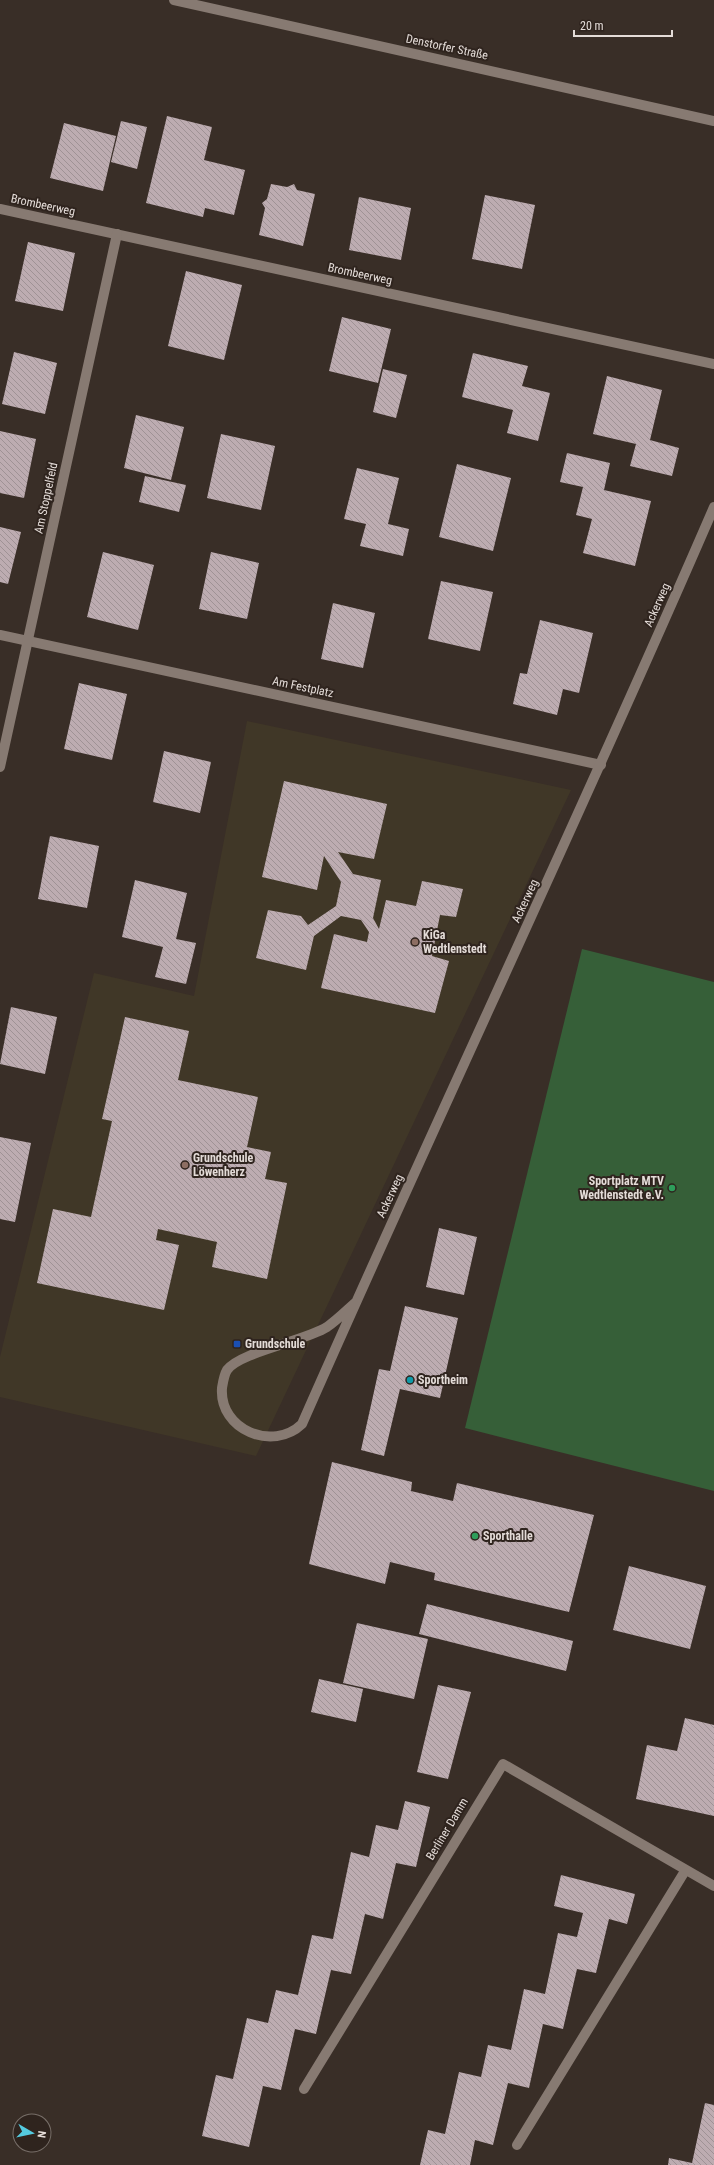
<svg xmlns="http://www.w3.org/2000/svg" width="714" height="2165" font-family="'Roboto Condensed',sans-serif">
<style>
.education{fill:#403727}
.garden{fill:#365f38}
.building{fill:url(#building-back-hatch)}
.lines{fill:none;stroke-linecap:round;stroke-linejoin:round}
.minor{stroke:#877a72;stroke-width:10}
.education-dot{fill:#8d6e63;stroke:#2f241e;stroke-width:1.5}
.leisure-dot{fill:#2e9e5b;stroke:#2f241e;stroke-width:1.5}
.transit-dot{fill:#1a4fb4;stroke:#2f241e;stroke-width:1.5}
.culture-dot{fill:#0f9aa8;stroke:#2f241e;stroke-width:1.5}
.labels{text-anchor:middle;stroke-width:4;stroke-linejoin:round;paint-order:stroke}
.street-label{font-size:12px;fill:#e4dcd8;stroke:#2f241e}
.poi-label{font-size:12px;font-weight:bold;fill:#e4dcd8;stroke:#2f241e;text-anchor:start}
</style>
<defs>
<pattern id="building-back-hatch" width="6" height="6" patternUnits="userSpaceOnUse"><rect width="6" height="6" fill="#bdacb1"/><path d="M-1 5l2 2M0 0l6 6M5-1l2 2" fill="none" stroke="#9f9295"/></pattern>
</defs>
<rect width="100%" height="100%" fill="#392e27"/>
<polygon class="education" points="247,721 571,790 256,1456 0,1397 0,1357 94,973 194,996"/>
<polygon class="garden" points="582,949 714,982 714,1491 465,1428"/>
<g class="building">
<polygon points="167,116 212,127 204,160 245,170 234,215 205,208 203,217 146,203"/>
<polygon points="121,121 147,127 137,169 111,162"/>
<polygon points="64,123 116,136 103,191 50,178"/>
<polygon points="271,184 287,187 294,184 297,190 315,194 303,246 259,235 265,208 262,203 267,199"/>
<polygon points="485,195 535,205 522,269 472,259"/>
<polygon points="359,197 411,208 401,260 349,250"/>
<polygon points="28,242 75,253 63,311 15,301"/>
<polygon points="186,271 242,285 224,360 168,346"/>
<polygon points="342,317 391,329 378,383 329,371"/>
<polygon points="14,352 57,363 45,414 2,404"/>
<polygon points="473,353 528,366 522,386 550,393 538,441 507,433 513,410 462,397"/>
<polygon points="383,369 407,375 396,418 373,412"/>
<polygon points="607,376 662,390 650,440 679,448 672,476 630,466 636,444 593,434"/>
<polygon points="136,415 184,427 171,480 124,468"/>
<polygon points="0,431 36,439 24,498 0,493"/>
<polygon points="221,434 275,446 261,510 207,498"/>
<polygon points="567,453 610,463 604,490 651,501 635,566 583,553 592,519 576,515 583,487 560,482"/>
<polygon points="457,464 511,478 493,551 439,537"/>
<polygon points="357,468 399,478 388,524 409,529 403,556 360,546 366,524 344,519"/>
<polygon points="145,476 186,485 179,512 139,502"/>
<polygon points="0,527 21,532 8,584 0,582"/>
<polygon points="103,552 154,565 138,630 87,617"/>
<polygon points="211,552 259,563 247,619 199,609"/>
<polygon points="441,581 493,592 480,651 428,639"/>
<polygon points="333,603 375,613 363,668 321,659"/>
<polygon points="540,620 593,633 579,693 563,689 557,715 513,704 520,673 527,674"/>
<polygon points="79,683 127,694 112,760 64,749"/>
<polygon points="164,751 211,762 200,813 153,802"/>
<polygon points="284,781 387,804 374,859 338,852 353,874 381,880 373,918 379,929 386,900 416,906 422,881 463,889 456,917 440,915 432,956 449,961 435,1013 321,988 334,934 367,942 369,932 361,920 341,916 314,936 306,970 256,958 268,910 301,916 308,925 336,906 341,882 324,856 317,890 262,877"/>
<polygon points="50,836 99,846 87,908 38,899"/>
<polygon points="135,880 187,893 176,939 196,943 186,984 155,977 163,947 122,937"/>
<polygon points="11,1007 57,1017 45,1074 0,1064"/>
<polygon points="125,1017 189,1031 178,1080 258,1097 247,1147 271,1152 265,1179 287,1183 267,1279 212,1267 217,1242 158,1229 156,1240 179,1245 164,1310 37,1283 53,1209 91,1217 112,1121 102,1119"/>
<polygon points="0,1137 31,1143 15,1222 0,1219"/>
<polygon points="439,1228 477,1237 464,1295 426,1287"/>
<polygon points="405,1306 458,1318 440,1398 400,1389 384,1456 361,1450 379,1369 390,1371"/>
<polygon points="332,1462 412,1482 411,1491 453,1501 457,1483 594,1515 569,1612 434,1580 435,1573 390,1562 385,1584 309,1564"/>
<polygon points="629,1566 706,1586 690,1649 613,1630"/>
<polygon points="427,1604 573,1641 566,1671 419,1634"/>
<polygon points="357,1623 428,1639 414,1699 343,1683"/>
<polygon points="319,1679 363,1689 356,1722 311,1712"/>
<polygon points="438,1685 471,1692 448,1779 417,1772"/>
<polygon points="685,1718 714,1725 714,1816 636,1799 647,1745 677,1751"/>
<polygon points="405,1801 430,1807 416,1867 396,1863 383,1919 365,1914 351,1974 331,1970 316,2034 295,2029 281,2090 263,2086 249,2147 202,2136 216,2075 233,2079 247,2018 268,2023 276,1990 298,1995 312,1935 333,1939 351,1852 369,1857 376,1825 398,1830"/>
<polygon points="561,1875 635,1894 627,1924 609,1919 596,1973 577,1969 563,2029 543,2024 529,2088 508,2083 493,2145 475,2140 470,2165 420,2165 428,2130 445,2134 459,2072 481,2077 488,2045 511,2050 524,1989 545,1994 558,1933 577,1937 583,1913 554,1906"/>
<polygon points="705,2103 714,2105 714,2165 668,2165 669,2158 692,2163"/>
</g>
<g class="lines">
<g class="minor">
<polyline points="174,0 714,121"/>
<polyline points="0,209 714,364"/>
<polyline points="0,635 601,765"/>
<polyline points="0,767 117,234"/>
<path d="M355 1303C346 1311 337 1320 327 1327 305 1341 240 1352 227 1370 224 1375 223 1382 222 1388 219 1430 273 1452 302 1424 437 1117 581 815 714 507"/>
<polyline points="304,2089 503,1764 714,1886"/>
<polyline points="517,2145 685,1871"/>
</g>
</g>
<g class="education-dot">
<circle cx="415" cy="942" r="4"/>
<circle cx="185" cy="1165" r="4"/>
</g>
<g class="leisure-dot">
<circle cx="672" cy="1188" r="4"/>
<circle cx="475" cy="1536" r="4"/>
</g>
<rect class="transit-dot" x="233" y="1340" width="8" height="8" rx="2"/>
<circle class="culture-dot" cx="410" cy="1380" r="4"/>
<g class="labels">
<g class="street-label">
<text transform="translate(447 47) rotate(12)" y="4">Denstorfer Straße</text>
<text transform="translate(43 205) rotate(12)" y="4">Brombeerweg</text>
<text transform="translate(360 274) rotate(12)" y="4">Brombeerweg</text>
<text transform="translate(46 498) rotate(-78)" y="4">Am Stoppelfeld</text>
<text transform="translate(657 605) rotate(-66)" y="4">Ackerweg</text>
<text transform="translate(303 687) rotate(12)" y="4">Am Festplatz</text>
<text transform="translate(525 901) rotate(-65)" y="4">Ackerweg</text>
<text transform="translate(390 1196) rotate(-65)" y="4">Ackerweg</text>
<text transform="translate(447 1829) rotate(-59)" y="4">Berliner Damm</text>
</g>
<g class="poi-label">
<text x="423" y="939">KiGa<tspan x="423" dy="14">Wedtlenstedt</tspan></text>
<text x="193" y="1162">Grundschule<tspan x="193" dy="14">Löwenherz</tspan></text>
<text x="664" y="1185" text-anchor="end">Sportplatz MTV<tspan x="664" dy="14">Wedtlenstedt e.V.</tspan></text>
<text x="245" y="1348">Grundschule</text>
<text x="418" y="1384">Sportheim</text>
<text x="483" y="1540">Sporthalle</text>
</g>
</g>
<g transform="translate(32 2133) rotate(99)"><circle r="19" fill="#2f241e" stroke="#776e68"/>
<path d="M0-3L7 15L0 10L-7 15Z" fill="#55cadf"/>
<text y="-6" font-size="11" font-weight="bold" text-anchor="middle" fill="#e4dcd8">N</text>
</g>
<path d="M574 30v6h98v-6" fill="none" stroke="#e4dcd8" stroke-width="2"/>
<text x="580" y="30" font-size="12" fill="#e4dcd8" stroke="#2f241e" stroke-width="3" paint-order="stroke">20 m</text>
</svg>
